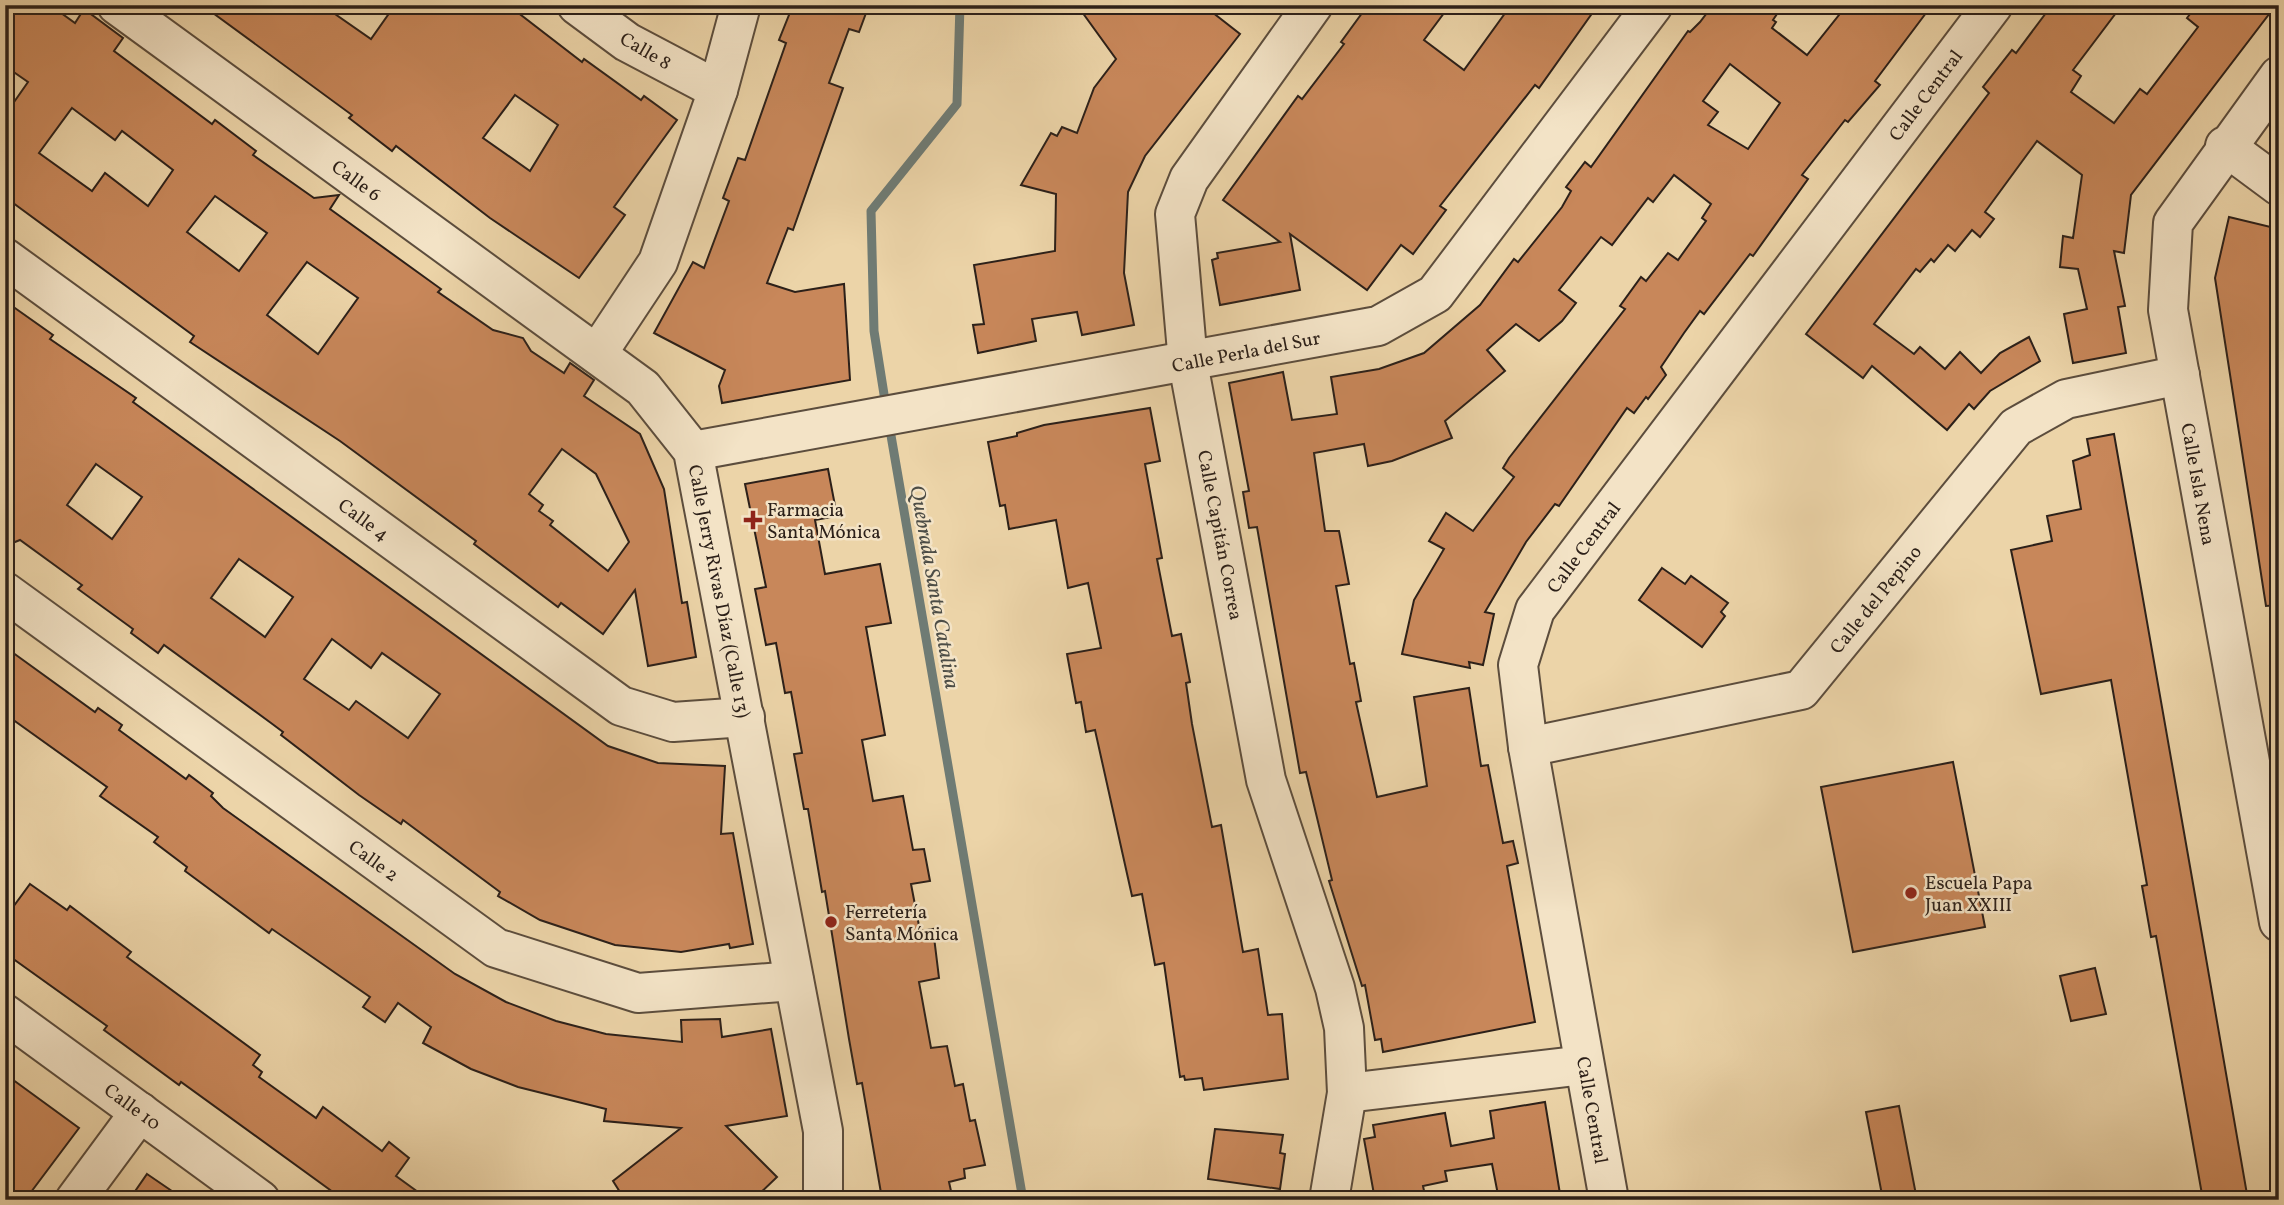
<svg xmlns="http://www.w3.org/2000/svg" width="2284" height="1205" font-family="Vollkorn,serif">
<style>
.lines{fill:none;stroke-linecap:round;stroke-linejoin:round}
.stream{stroke:#6f7b74;stroke-width:9}
.building{fill:#c8875a;stroke:#2c2019;stroke-width:2;fill-rule:evenodd}
.minor-casing{stroke:#5c4d3d;stroke-width:42}
.minor{stroke:#f3e3c6;stroke-width:38}
.poi-dot{fill:#8f2418;stroke:#f3e3c6;stroke-width:2.5}
.labels{text-anchor:middle;stroke-width:5;stroke-linejoin:round;paint-order:stroke}
.street-label{font-size:19px;fill:#2c2019;stroke:#f3e3c6}
.poi-label{font-size:19px;fill:#2c2019;stroke:#f3e3c6;text-anchor:start}
.water-label{font-size:21px;font-style:italic;fill:#4d4d46;stroke:#f3e3c6}
</style>
<rect width="100%" height="100%" fill="#ecd4a8"/>
<filter id="stains"><feTurbulence type="fractalNoise" baseFrequency=".00286" numOctaves="4"/><feColorMatrix values="0 0 0 0 .2 0 0 0 0 .09 0 0 0 0 .02 0 0 0 .5 -.17"/></filter>
<radialGradient id="worn" r=".72"><stop offset=".6" stop-color="#630" stop-opacity="0"/><stop offset="1" stop-color="#630" stop-opacity=".3"/></radialGradient>
<g class="lines">
<g class="stream">
<polyline points="886,407 874,331 871,211 957,104 960,5"/>
<polyline points="889,424 1023,1200"/>
</g>
</g>
<g class="building">
<path d="M5 5H50L75 23 84 9 123 38 114 51 212 124 215 120 256 151 253 155 314 198 339 195 330 209 441 289 438 292 493 330 523 338 531 351 564 373 570 363 594 380 584 396 640 434 664 489 682 603 687 602 696 657 648 666 635 590 603 634 561 603 558 607 474 544 476 541 340 441 190 342 194 336 5 197V115L28 82 5 66ZM72 108 115 140 122 131 173 170 148 206 105 173 92 191 39 153ZM215 196 267 233 239 271 187 232ZM307 262 358 298 318 354 267 315ZM562 449 596 474 629 542 608 571 550 525 553 521 539 511 543 505 529 494Z"/>
<path d="M202 5H322L371 39 395 5H508L582 62 584 59 641 100 644 96 677 120 614 207 625 215 579 278 490 218 396 146 392 151 349 118 352 115ZM515 95 558 125 530 171 483 138Z"/>
<polygon points="793,5 869,5 859,32 849,29 829,83 843,88 793,230 788,228 767,283 795,292 844,284 850,380 722,403 719,386 725,370 654,333 693,262 704,268 729,201 723,198 738,158 745,160 786,43 779,40"/>
<polygon points="1077,5 1203,5 1240,34 1145,156 1128,192 1124,273 1134,325 1082,335 1077,312 1032,319 1036,341 978,353 973,325 984,324 974,265 1055,251 1056,194 1021,185 1051,133 1057,136 1062,127 1077,133 1094,88 1116,59"/>
<polygon points="1368,5 1450,5 1424,40 1464,70 1511,5 1598,5 1539,88 1535,85 1440,206 1446,210 1413,254 1401,245 1367,290 1290,234 1300,290 1220,305 1212,260 1218,258 1217,253 1280,242 1223,200 1298,96 1302,99 1344,44 1341,42"/>
<path d="M1713 5H1783L1773 20 1776 22 1772 28 1807 55 1847 5H1932L1875 81 1880 85 1848 122 1845 120 1802 175 1808 179 1753 256 1750 254 1704 314 1700 311 1684 333 1661 367 1666 375 1648 399 1646 397 1634 413 1627 408 1559 506 1555 504 1526 542 1485 612 1494 614 1483 665 1469 662 1470 668 1402 654 1414 600 1444 549 1429 541 1446 513 1473 531 1514 477 1503 468 1509 458 1625 309 1620 306 1641 277 1646 281 1668 253 1678 260 1706 221 1702 218 1711 204 1674 175 1653 202 1648 198 1612 245 1601 237 1559 290 1576 303 1562 321 1539 341 1516 324 1487 350 1505 371 1445 421 1452 438 1392 461 1368 466 1364 444 1314 453 1325 531H1339L1349 584 1336 586 1350 664 1354 663 1361 701 1356 702 1377 797 1427 786 1414 697 1469 688 1481 766 1488 765 1503 843 1513 841 1518 863 1507 866 1535 1022 1383 1052 1381 1039 1375 1040 1365 985 1362 986 1329 881 1332 880 1306 772 1300 773 1257 527 1249 528 1243 492 1249 491 1229 383 1283 372 1292 420 1337 414 1331 377 1379 369 1424 353 1480 305 1514 259 1518 262 1562 207 1571 191 1566 187 1585 162 1591 167 1688 31 1690 32 1700 22ZM1730 64 1780 103 1748 149 1708 125 1718 112 1703 101Z"/>
<polygon points="2052,5 2122,5 2073,70 2081,76 2071,92 2114,123 2140,89 2147,94 2198,27 2187,18 2197,5 2276,5 2131,195 2124,253 2114,251 2125,306 2118,307 2126,353 2073,363 2064,314 2087,309 2078,269 2060,267 2063,236 2073,238 2082,175 2037,141 1985,212 1994,219 1980,237 1972,230 1955,251 1948,245 1934,262 1931,259 1920,272 1916,269 1874,324 1914,354 1920,347 1945,369 1960,352 1981,373 2000,353 2029,337 2040,361 1990,391 1974,409 1969,404 1947,430 1872,366 1863,378 1806,334 1989,93 1983,87 2012,50 2016,53"/>
<polygon points="2229,217 2279,229 2279,605 2266,606 2215,278"/>
<path d="M5 301 53 335 50 339 136 398 133 402 608 746 658 763 725 766 721 834 733 833 753 944 730 948 729 944 681 952 615 945 540 920 498 896 500 892 403 820 401 824 359 795 281 735 283 732 271 723 164 645 158 653 131 633 133 629 78 589 82 585 20 540 5 546ZM96 464 142 497 112 539 67 505ZM239 559 293 597 265 637 211 598ZM332 639 371 668 382 653 440 694 408 738 356 701 349 710 304 679Z"/>
<polygon points="1150,408 1160,461 1145,464 1162,558 1157,559 1172,636 1181,634 1190,682 1186,683 1192,724 1212,827 1221,825 1243,952 1258,949 1268,1015 1282,1014 1288,1079 1204,1090 1202,1078 1185,1080 1184,1076 1180,1077 1164,963 1155,965 1142,894 1132,896 1095,730 1086,732 1081,702 1076,703 1067,654 1101,648 1088,583 1068,588 1056,520 1009,529 1005,505 1000,506 988,442 1017,436 1017,433 1044,425"/>
<polygon points="2114,434 2198,912 2248,1200 2203,1200 2156,936 2151,937 2142,886 2147,885 2111,680 2041,694 2011,550 2052,541 2047,516 2081,509 2073,461 2090,455 2087,439"/>
<polygon points="828,469 837,516 815,520 825,574 880,564 891,623 866,627 885,735 862,740 873,801 903,796 913,850 924,849 930,881 911,884 920,931 933,929 939,978 919,982 931,1048 947,1046 955,1086 963,1084 970,1121 975,1120 985,1165 964,1169 965,1178 949,1182 953,1200 884,1200 881,1193 862,1083 857,1084 849,1039 825,891 822,892 808,809 804,809 794,754 802,753 791,692 785,693 776,643 766,645 755,589 766,587 745,484"/>
<polygon points="1662,568 1685,584 1691,576 1728,603 1721,612 1725,616 1702,647 1639,600"/>
<polygon points="5,647 95,712 98,708 122,725 119,730 186,779 189,775 213,793 211,796 223,808 455,974 506,1002 556,1021 606,1034 682,1042 681,1020 720,1019 722,1037 771,1029 787,1116 726,1126 777,1177 753,1200 625,1200 613,1181 681,1128 604,1121 606,1109 518,1087 471,1069 423,1043 431,1027 398,1003 385,1022 363,1007 370,997 272,929 269,933 185,871 187,867 154,842 158,837 100,796 107,787 5,714"/>
<polygon points="1953,762 1985,927 1853,952 1821,787"/>
<polygon points="30,884 67,910 70,906 131,952 127,957 260,1055 253,1065 262,1072 259,1077 316,1118 323,1107 382,1151 389,1142 409,1158 396,1176 429,1200 344,1200 181,1082 179,1085 104,1030 107,1026 5,953 5,918"/>
<polygon points="2095,968 2106,1014 2071,1021 2060,976"/>
<polygon points="5,1074 79,1128 25,1200 5,1200"/>
<polygon points="1545,1102 1561,1200 1499,1200 1492,1164 1445,1171 1447,1181 1423,1186 1426,1200 1375,1200 1364,1139 1375,1137 1373,1125 1445,1113 1451,1146 1494,1138 1490,1111"/>
<polygon points="1899,1106 1917,1200 1883,1200 1866,1112"/>
<polygon points="1215,1129 1283,1135 1280,1153 1285,1154 1280,1189 1208,1179"/>
<polygon points="147,1174 185,1200 129,1200"/>
</g>
<g class="lines">
<defs>
<g id="minor">
<polyline points="117,5 643,388 693,451 823,1131 823,1200"/>
<polyline points="577,5 627,42 718,90"/>
<polyline points="1313,5 1189,179 1175,214 1188,363 1266,780 1335,988 1344,1028 1347,1093 1329,1200"/>
<polyline points="2279,76 2173,223 2168,310 2279,922"/>
<polyline points="2225,146 2279,186"/>
<polyline points="5,258 621,706 673,722 745,717"/>
<polyline points="597,354 658,262 718,90 741,5"/>
<polyline points="693,451 1378,326 1435,294 1653,5"/>
<polyline points="5,592 496,948 638,993 794,981"/>
<polyline points="1528,747 1801,690 2016,427 2066,399 2180,375"/>
<polyline points="5,1014 260,1200"/>
<polyline points="1347,1093 1584,1065"/>
<polyline points="75,1200 140,1112"/>
<polyline points="1609,1200 1528,747 1518,665 1535,610 1993,5"/>
</g>
</defs>
<use href="#minor" class="minor-casing"/>
<use href="#minor" class="minor"/>
</g>
<g class="poi-dot">
<path d="M749.5 509.5h7v7h7v7h-7v7h-7v-7h-7v-7h7z"/>
<circle cx="1911" cy="893" r="7"/>
<circle cx="831" cy="922" r="7"/>
</g>
<g class="labels">
<g class="street-label">
<text transform="translate(646 50) rotate(30)" y="7">Calle 8</text>
<text transform="translate(1925 95) rotate(-53)" y="7">Calle Central</text>
<text transform="translate(357 180) rotate(36)" y="7">Calle 6</text>
<text transform="translate(1246 351) rotate(-11)" y="7">Calle Perla del Sur</text>
<text transform="translate(2199 484) rotate(80)" y="7">Calle Isla Nena</text>
<text transform="translate(364 519) rotate(36)" y="7">Calle 4</text>
<text transform="translate(1221 535) rotate(79)" y="7">Calle Capitán Correa</text>
<text transform="translate(1583 547) rotate(-53)" y="7">Calle Central</text>
<text transform="translate(720 591) rotate(79)" y="7">Calle Jerry Rivas Díaz (Calle 13)</text>
<text transform="translate(1875 599) rotate(-51)" y="7">Calle del Pepino</text>
<text transform="translate(374 860) rotate(36)" y="7">Calle 2</text>
<text transform="translate(133 1106) rotate(36)" y="7">Calle 10</text>
<text transform="translate(1593 1110) rotate(80)" y="7">Calle Central</text>
</g>
<g class="poi-label">
<text x="767" y="516">Farmacia<tspan x="767" dy="22">Santa Mónica</tspan></text>
<text x="1925" y="889">Escuela Papa<tspan x="1925" dy="22">Juan XXIII</tspan></text>
<text x="845" y="918">Ferretería<tspan x="845" dy="22">Santa Mónica</tspan></text>
</g>
<g class="water-label">
<text transform="translate(935 587) rotate(80)" y="7">Quebrada Santa Catalina</text>
</g>
</g>
<rect width="2284" height="1205" fill="none" stroke="#ecd4a8" stroke-width="28"/>
<rect x="7" y="7" width="2270" height="1191" fill="none" stroke="#2c2019" stroke-width="3.5"/>
<rect x="14" y="14" width="2256" height="1177" fill="none" stroke="#2c2019" stroke-width="2"/>
<rect width="100%" height="100%" filter="url(#stains)"/>
<rect width="100%" height="100%" fill="url(#worn)"/>
</svg>
